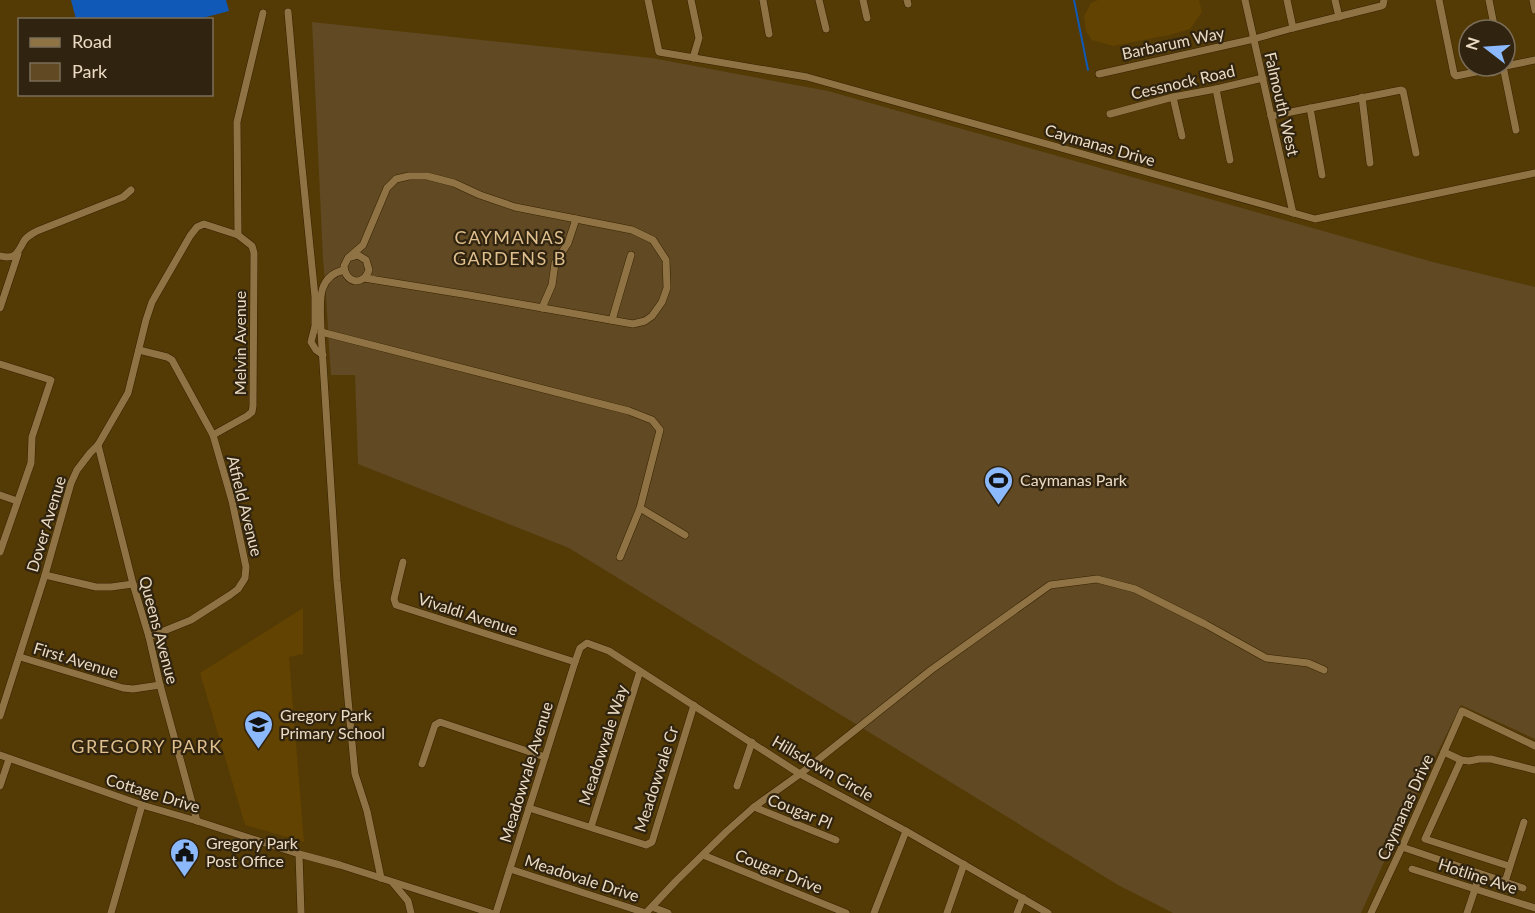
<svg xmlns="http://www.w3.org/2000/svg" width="1535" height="913" font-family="Lato,sans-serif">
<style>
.built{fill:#624301}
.green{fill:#604923}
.water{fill:#1159b7}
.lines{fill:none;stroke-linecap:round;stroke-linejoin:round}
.stream{stroke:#1159b7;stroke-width:2}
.minor-casing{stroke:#362200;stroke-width:8}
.minor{stroke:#907344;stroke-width:7}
.labels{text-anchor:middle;stroke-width:4.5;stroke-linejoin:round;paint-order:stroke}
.street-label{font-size:16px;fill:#ebdbc3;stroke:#302410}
.poi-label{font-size:16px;fill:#ebdbc3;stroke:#302410;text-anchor:start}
.neighbourhood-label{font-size:18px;letter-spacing:1.5px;fill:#dfbf8e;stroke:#302410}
</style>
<rect width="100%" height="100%" fill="#543a04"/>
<g class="built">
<polygon points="1098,0 1199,0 1202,12 1190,29 1169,35 1113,46 1092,40 1086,31 1084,16 1091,3"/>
<polygon points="303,608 303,654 289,657 304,842 245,825 200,673"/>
</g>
<path class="green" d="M312 22 652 58 828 91 1433 262 1535 287V739L1461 705 1388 853 1361 913H1173L1118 885 569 548 358 464 355 375H331C328 337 327 298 323 260Z"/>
<polygon class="water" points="71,0 226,0 229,11 199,19 76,19"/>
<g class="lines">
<polyline class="stream" points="1074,0 1088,70"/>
<defs>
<g id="minor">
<polyline points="648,0 659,52 807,77 1315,219 1535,173"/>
<polyline points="691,0 699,38 693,58"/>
<polyline points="763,0 769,34"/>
<polyline points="819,0 826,29"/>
<polyline points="863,0 867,18"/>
<polyline points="907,0 908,4"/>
<polyline points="1245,0 1293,213"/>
<polyline points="1287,0 1293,28"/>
<polyline points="1335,0 1339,17"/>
<polyline points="1439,0 1454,74 1456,76 1535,60"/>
<polyline points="1489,0 1495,30"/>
<polyline points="1533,0 1535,10"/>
<polyline points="288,12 299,137 315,297 315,326 311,342 316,350 323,355"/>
<polyline points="1503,66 1516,130"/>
<polyline points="1099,74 1254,39 1293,28 1381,6 1383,5 1384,0"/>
<polyline points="1216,89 1230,160"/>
<polyline points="1173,97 1182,136"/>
<polyline points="1362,97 1370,163"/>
<polyline points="1310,108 1322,175"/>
<polyline points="1110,114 1173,97 1216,89 1263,78"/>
<polyline points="1271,116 1401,90 1403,91 1416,153"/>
<polyline points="238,235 237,122 263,13"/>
<path d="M0 256C16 260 17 253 24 241 27 236 32 234 37 231L123 197 131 190"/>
<path d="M348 258 358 255 366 260 369 270C363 287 345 283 344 266L348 258 363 245 387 188 396 179 409 176H427L454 183 480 195 515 207 632 230 653 240 666 260 667 288 662 302 652 316 645 321 633 324 469 295 364 278"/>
<path d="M344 270C314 277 321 307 321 332L337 581 354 764 355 774 367 811 381 878"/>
<polyline points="0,308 18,254"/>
<polyline points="542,308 552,285 555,263 568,243 576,219"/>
<polyline points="612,320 631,255"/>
<polyline points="321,332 629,411 652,420 660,430 640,508 685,535"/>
<polyline points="139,350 167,357 172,360 213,435 232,501 246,567 245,578 238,589 230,595 191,620 149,637"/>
<polyline points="0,364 51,380 32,437 31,463 0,552"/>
<polyline points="98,445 133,584 149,637 160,685 197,821"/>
<polyline points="0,495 17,501"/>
<polyline points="620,557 640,508"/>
<polyline points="403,562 394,599 396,605 575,662"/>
<polyline points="45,575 96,587 111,587 133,584"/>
<polyline points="20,657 123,688 133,689 160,685"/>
<polyline points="0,716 45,575 71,483 77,470 90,453 98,445 128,393 146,320 152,302 190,236 197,227 204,224 238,235 252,246 254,253 253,406 252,412 247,416 213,435"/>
<polyline points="1444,752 1461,760 1469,761 1479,759 1491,759 1535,770"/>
<polyline points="0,755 142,805 197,821 299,854 340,865 491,913"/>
<polyline points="1461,760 1425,839 1509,866"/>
<polyline points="422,764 435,725 440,722 545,757"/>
<polyline points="0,786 9,759"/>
<polyline points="737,786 752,742"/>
<polyline points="754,807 836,840"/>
<polyline points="529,808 646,845 652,842 694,705"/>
<polyline points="591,827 640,671"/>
<polyline points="1402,847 1523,888"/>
<polyline points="299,854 301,913"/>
<polyline points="703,855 846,913"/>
<polyline points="510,869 646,913"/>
<polyline points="1412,869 1535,908"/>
<polyline points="1505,882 1524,822"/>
<polyline points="393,883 408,901 411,913"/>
<polyline points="652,907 668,913"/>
<polyline points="111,913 142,805"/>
<polyline points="496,913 575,662 580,648 587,643 609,651 800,774 906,831 1048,913"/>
<polyline points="646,913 676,881 727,831 754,807 800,774 931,670 1050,585 1097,579 1135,589 1205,624 1266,658 1308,663 1324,670"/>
<polyline points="874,913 906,831"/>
<polyline points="947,913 964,864"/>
<polyline points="1017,913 1023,898"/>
<polyline points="1371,913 1402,847 1462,711 1535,746"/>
<polyline points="1467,913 1480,874"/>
</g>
</defs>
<use href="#minor" class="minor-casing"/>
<use href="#minor" class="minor"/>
</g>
<defs>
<symbol id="stadium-pin" viewBox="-11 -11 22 30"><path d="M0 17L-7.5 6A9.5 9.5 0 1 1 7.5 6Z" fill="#8cb9fc" stroke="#302410"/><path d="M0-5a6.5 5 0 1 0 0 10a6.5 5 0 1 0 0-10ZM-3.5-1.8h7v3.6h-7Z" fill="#111"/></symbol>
<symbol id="school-pin" viewBox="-11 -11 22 30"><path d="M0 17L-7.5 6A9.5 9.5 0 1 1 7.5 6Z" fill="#8cb9fc" stroke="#302410"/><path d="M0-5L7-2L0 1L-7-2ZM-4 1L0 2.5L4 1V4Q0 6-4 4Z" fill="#111"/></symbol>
<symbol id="civic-pin" viewBox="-11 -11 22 30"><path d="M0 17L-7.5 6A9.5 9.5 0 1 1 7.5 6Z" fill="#8cb9fc" stroke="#302410"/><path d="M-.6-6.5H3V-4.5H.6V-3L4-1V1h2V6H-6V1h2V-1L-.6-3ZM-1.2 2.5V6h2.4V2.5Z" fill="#111"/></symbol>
</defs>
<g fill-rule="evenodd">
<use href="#stadium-pin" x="982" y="464" width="33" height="45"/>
<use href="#school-pin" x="242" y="708" width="33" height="45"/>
<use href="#civic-pin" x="168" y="836" width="33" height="45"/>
</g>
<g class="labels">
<g class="street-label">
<text transform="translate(1173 43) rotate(-12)" y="6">Barbarum Way</text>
<text transform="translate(1183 82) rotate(-13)" y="6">Cessnock Road</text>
<text transform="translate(1282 104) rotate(77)" y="6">Falmouth West</text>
<text transform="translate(1100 145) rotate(16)" y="6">Caymanas Drive</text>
<text transform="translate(240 343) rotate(-90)" y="6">Melvin Avenue</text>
<text transform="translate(245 506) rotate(76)" y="6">Atfield Avenue</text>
<text transform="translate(46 524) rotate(-73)" y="6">Dover Avenue</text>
<text transform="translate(468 614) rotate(18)" y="6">Vivaldi Avenue</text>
<text transform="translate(159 630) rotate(75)" y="6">Queens Avenue</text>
<text transform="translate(76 660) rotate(17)" y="6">First Avenue</text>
<text transform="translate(603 745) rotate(-72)" y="6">Meadowvale Way</text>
<text transform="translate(823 768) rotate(30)" y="6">Hillsdown Circle</text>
<text transform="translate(526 772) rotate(-73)" y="6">Meadowvale Avenue</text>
<text transform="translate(656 779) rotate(-72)" y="6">Meadowvale Cr</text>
<text transform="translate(153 793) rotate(17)" y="6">Cottage Drive</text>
<text transform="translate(1405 807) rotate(-66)" y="6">Caymanas Drive</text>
<text transform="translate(800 811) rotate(22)" y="6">Cougar Pl</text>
<text transform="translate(779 871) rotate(22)" y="6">Cougar Drive</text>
<text transform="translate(1478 876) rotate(18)" y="6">Hotline Ave</text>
<text transform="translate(582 878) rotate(18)" y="6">Meadovale Drive</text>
</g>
<g class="poi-label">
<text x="1020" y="486">Caymanas Park</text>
<text x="280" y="721">Gregory Park<tspan x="280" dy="18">Primary School</tspan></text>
<text x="206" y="849">Gregory Park<tspan x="206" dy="18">Post Office</tspan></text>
</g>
<g class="neighbourhood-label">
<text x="510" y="244">CAYMANAS<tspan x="510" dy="21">GARDENS B</tspan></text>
<text x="147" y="753">GREGORY PARK</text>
</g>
</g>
<rect x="18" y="18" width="195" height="78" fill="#302410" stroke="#7b6d58" stroke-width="1.5"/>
<rect x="30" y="38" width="30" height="9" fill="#907344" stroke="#7b6d58" stroke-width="1.5"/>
<text x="72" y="48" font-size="18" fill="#ebdbc3">Road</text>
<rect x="30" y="63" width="30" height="18" fill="#604923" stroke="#7b6d58" stroke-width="1.5"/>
<text x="72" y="78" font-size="18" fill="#ebdbc3">Park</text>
<g transform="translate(1487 48) rotate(287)"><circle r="28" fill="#302410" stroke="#7b6d58" stroke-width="1.5"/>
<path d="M0-4.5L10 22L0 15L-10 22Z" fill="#8cb9fc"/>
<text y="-9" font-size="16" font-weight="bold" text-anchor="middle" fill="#ebdbc3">N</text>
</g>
</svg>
